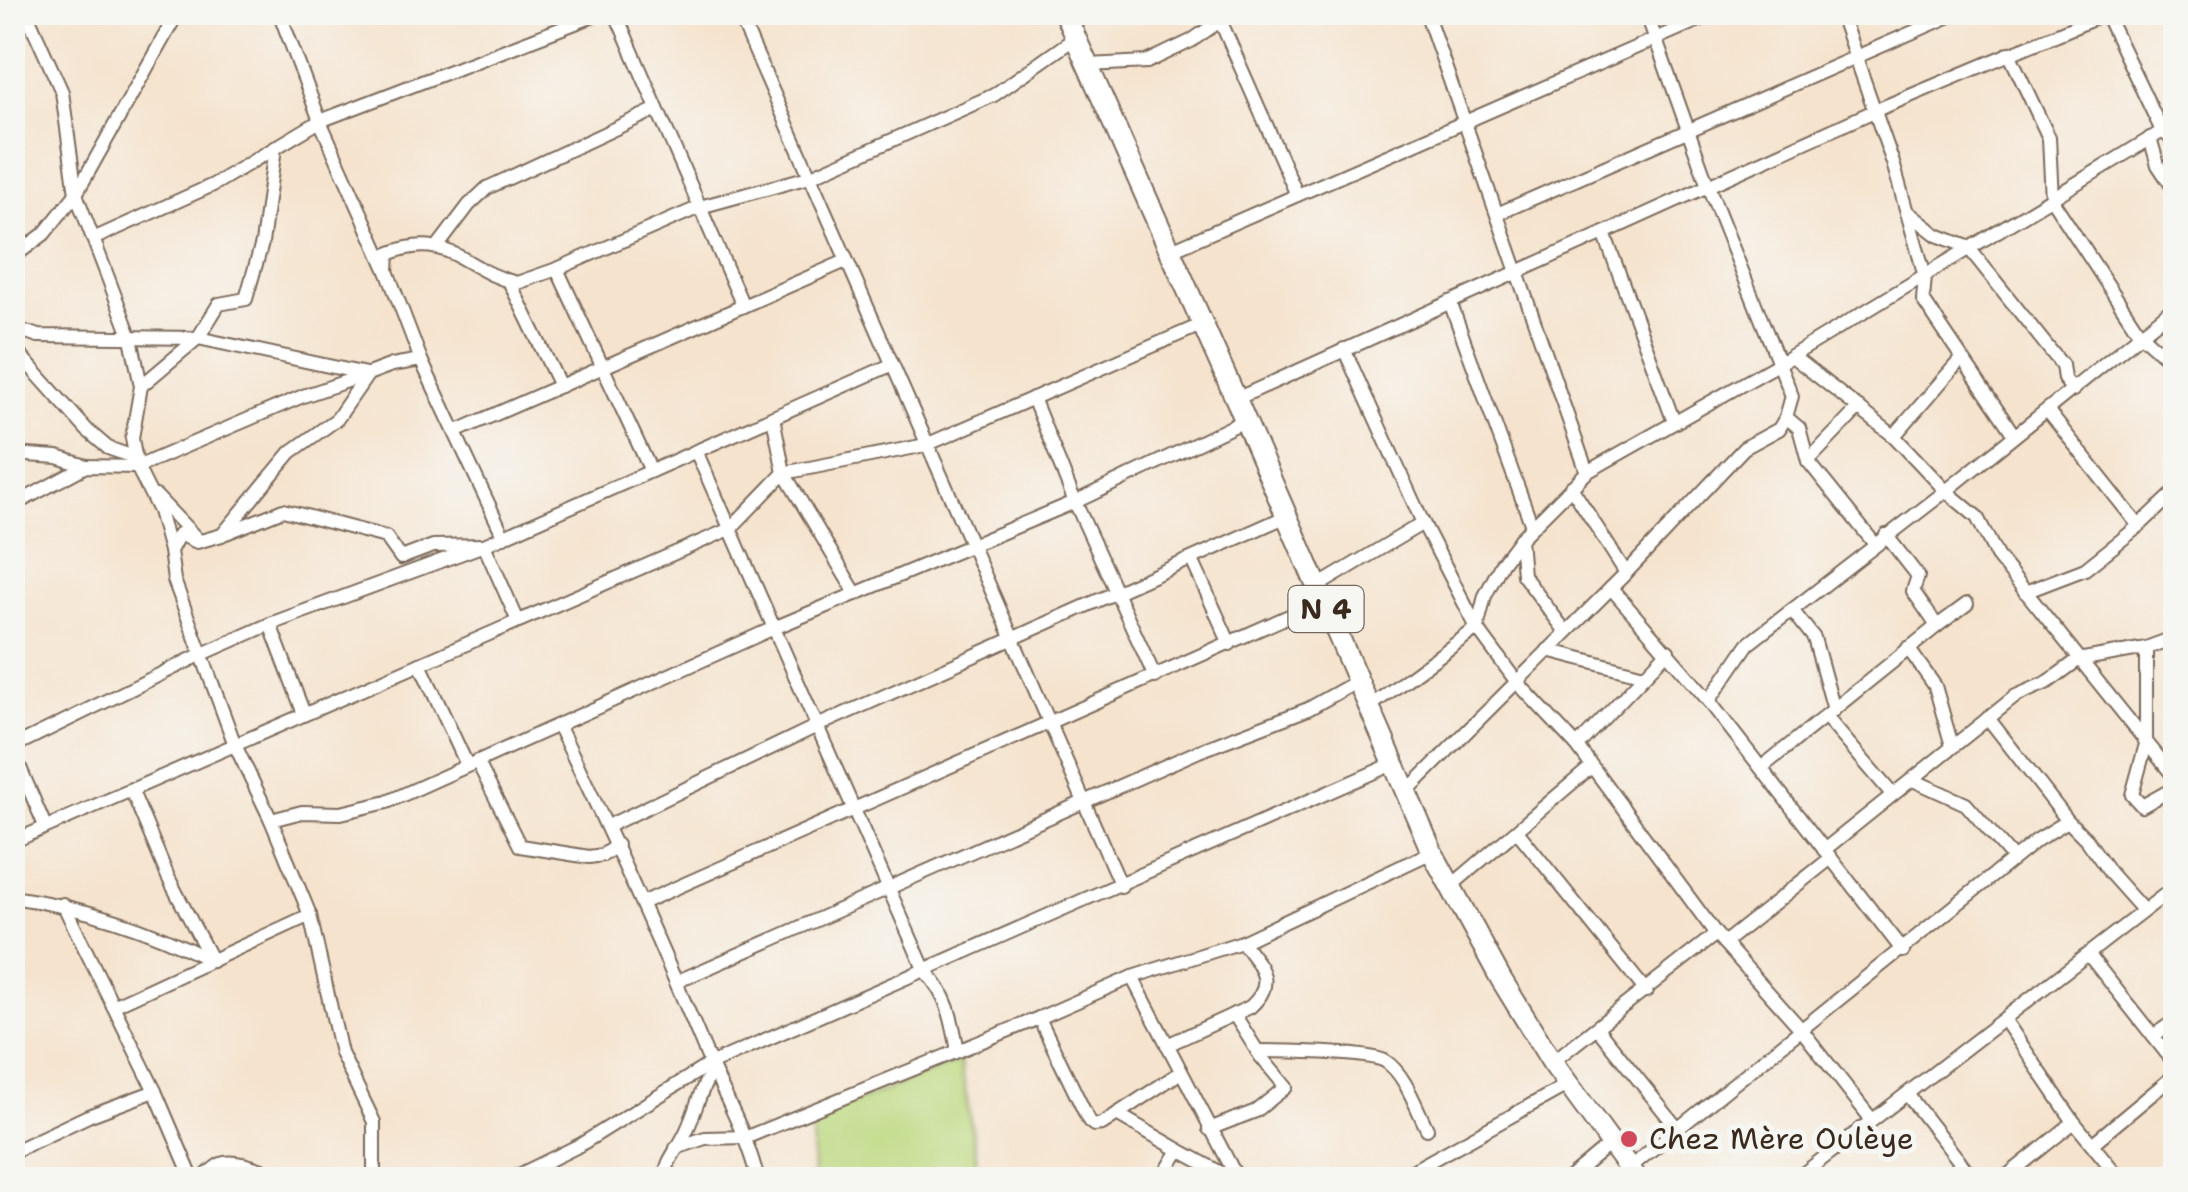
<svg xmlns="http://www.w3.org/2000/svg" width="2188" height="1192" font-family="'Shantell Sans',sans-serif">
<style>
.green{fill:#bbd87d;stroke:#7b814e;stroke-width:2.5}
.lines{fill:none;stroke-linecap:round;stroke-linejoin:round}
.street-casing{stroke:#7c6b5b;stroke-width:16}
.primary-casing{stroke:#7c6b5b;stroke-width:24}
.street{stroke:#fff;stroke-width:12}
.primary{stroke:#fff;stroke-width:20}
.poi-dot{fill:#d1495b;stroke:#f6f6f2;stroke-width:4}
.labels{text-anchor:middle;stroke-width:10;stroke-linejoin:round;paint-order:stroke}
.shield{fill:#f6f6f2;stroke:#73675e;stroke-width:2.5}
.shield-label{font-size:28px;font-weight:bold;fill:#3b2a1e}
.poi-label{font-size:30px;fill:#3b2a1e;stroke:#f6f6f2;text-anchor:start}
</style>
<rect width="100%" height="100%" fill="#f6f6f2"/>
<filter id="ink" filterUnits="userSpaceOnUse"><feTurbulence type="fractalNoise" baseFrequency=".01" numOctaves="2"/><feDisplacementMap in="SourceGraphic" scale="20" xChannelSelector="R" yChannelSelector="G"/><feConvolveMatrix kernelMatrix="1 2 1 2 8 2 1 2 1" color-interpolation-filters="sRGB"/></filter>
<filter id="wash" filterUnits="userSpaceOnUse"><feTurbulence type="fractalNoise" baseFrequency=".0048" numOctaves="4" result="noise"/><feDisplacementMap in="SourceGraphic" scale="40" xChannelSelector="R" yChannelSelector="G"/><feGaussianBlur stdDeviation="2.25" result="paint"/><feColorMatrix in="noise" values="0 0 0 0 0 0 0 0 0 0 0 0 0 0 0 0 0 1.4 0 .05"/><feComposite in="paint" operator="in"/></filter>
<g filter="url(#wash)">
<rect width="100%" height="100%" fill="#f5e3cd"/>
<polygon class="green" points="960,1060 980,1179 813,1179 812,1119"/>
</g>
<g filter="url(#ink)">
<g class="lines">
<defs>
<g id="street">
<polyline points="26,12 62,92 76,194 131,338 141,386 132,438 137,467 159,511 170,551"/>
<polyline points="279,12 320,121 387,271 421,360 504,537"/>
<polyline points="615,12 743,306"/>
<polyline points="738,12 1121,886"/>
<polyline points="1426,12 1587,472"/>
<polyline points="1646,12 1708,186 1792,396 1786,417 1799,428 1808,461 1874,543"/>
<polyline points="1840,12 1893,163 1925,276 1923,300 2014,435"/>
<polyline points="2105,12 2162,131 2176,142"/>
<polyline points="1220,20 1297,195"/>
<polyline points="2009,53 2049,138 2052,200 2140,334 2176,366"/>
<polyline points="1088,65 1147,62 1191,41 1233,12"/>
<polyline points="2150,138 2158,165 2176,192"/>
<polyline points="1909,213 1937,235 1968,247 2062,365 2064,379 2073,390"/>
<polyline points="1497,214 1959,12"/>
<polyline points="1604,233 1674,422"/>
<polyline points="93,239 213,185 320,121 604,12"/>
<polyline points="438,246 469,205 487,188 657,109"/>
<polyline points="1169,251 1717,12"/>
<polyline points="12,258 44,234 76,194 178,12"/>
<polyline points="557,269 651,471"/>
<path d="M387 271 388 254C450 229 465 272 517 283L557 269 700 207 809 177 994 95 1075 38"/>
<polyline points="509,281 560,386"/>
<polyline points="1450,302 1532,526"/>
<polyline points="12,327 38,336 198,338 366,374"/>
<polyline points="12,346 87,430 108,448 136,458"/>
<polyline points="1344,349 1423,523 1477,628 1516,681 1577,746 1716,934 1801,1029 1872,1120"/>
<polyline points="1792,356 1894,436 1946,491 1977,517 1997,556 2176,779"/>
<polyline points="141,386 198,338 219,304 246,299 262,243 275,148"/>
<polyline points="1033,398 1075,502 1155,677"/>
<polyline points="1236,399 1874,111 2105,14"/>
<polyline points="773,417 784,473 856,594"/>
<polyline points="457,431 846,261"/>
<polyline points="1894,436 1961,359"/>
<path d="M696 451 925 971C948 995 952 1019 958 1051"/>
<polyline points="12,454 57,457 86,466"/>
<polyline points="1808,461 1859,408"/>
<polyline points="1571,487 1626,573"/>
<polyline points="156,496 197,539"/>
<polyline points="12,506 86,466 137,467 303,396 368,374"/>
<polyline points="2139,526 2176,491"/>
<polyline points="226,533 283,510 386,537 401,558 433,546 484,545 518,621"/>
<polyline points="1886,535 1918,576 1913,591 1937,626 1967,604"/>
<polyline points="1520,539 1523,575 1566,632"/>
<polyline points="1192,560 1230,644"/>
<polyline points="1316,587 1423,523"/>
<polyline points="1611,588 1709,701 1903,951"/>
<polyline points="2025,592 2085,569 2139,526 2047,410"/>
<polyline points="1792,610 1814,638 1834,710"/>
<polyline points="270,624 304,714"/>
<polyline points="1908,648 1935,686 1952,746"/>
<polyline points="2146,648 2146,744 2132,795 2142,806 2176,787"/>
<polyline points="1548,650 1644,675"/>
<polyline points="420,664 467,765"/>
<polyline points="1709,701 1748,644 1946,491 2176,306"/>
<polyline points="1369,707 1477,628 1485,596 1502,563 1520,539 1587,472 1780,363 2176,123"/>
<polyline points="1826,717 1892,794"/>
<polyline points="1988,718 2068,821 2087,840 2110,873 2143,910"/>
<path d="M559 727C612 835 660 943 706 1053 724 1096 747 1134 758 1180"/>
<polyline points="1577,746 1668,651"/>
<polyline points="12,747 200,655 270,624 484,545 891,365"/>
<polyline points="12,749 45,826"/>
<polyline points="477,761 520,846 589,857 603,855 617,845"/>
<polyline points="1761,768 1937,626"/>
<polyline points="1913,780 1966,804 2013,858"/>
<polyline points="131,789 168,877 212,961"/>
<polyline points="1406,792 1626,573 1744,448 1779,429 1786,417"/>
<polyline points="271,820 302,812 341,813 387,802 774,628 1075,502 1246,420"/>
<polyline points="608,826 817,726 1287,516"/>
<polyline points="1517,831 1646,991"/>
<polyline points="12,842 730,529 784,473 926,445 1203,324"/>
<polyline points="1824,850 2016,696 2048,682 2078,660 2146,648 2176,637"/>
<polyline points="1451,886 1591,767"/>
<path d="M12 897C83 907 149 928 212 961"/>
<polyline points="644,902 1323,601"/>
<polyline points="63,904 155,1091 193,1180"/>
<polyline points="1724,943 1831,858"/>
<polyline points="2088,954 2176,1065"/>
<polyline points="1132,977 1238,1180"/>
<polyline points="676,982 1199,751 1308,709 1358,681"/>
<polyline points="113,1006 310,915"/>
<polyline points="1039,1018 1089,1121 1094,1125 1102,1124 1181,1072"/>
<polyline points="2004,1019 2074,1122 2121,1180"/>
<polyline points="1597,1028 1678,1129"/>
<polyline points="2153,1036 2176,1020"/>
<path d="M1167 1045 1250 1007C1278 982 1260 966 1242 942"/>
<path d="M1257 1051C1281 1051 1367 1052 1385 1061 1405 1073 1417 1110 1427 1129"/>
<polyline points="1552,1062 1716,934"/>
<polyline points="1907,1094 1974,1180"/>
<polyline points="1117,1114 1179,1150 1161,1180"/>
<polyline points="1209,1129 1256,1111 1286,1087 1261,1057 1234,1014"/>
<polyline points="2092,1144 2176,1074"/>
<polyline points="676,1148 705,1138 747,1137 1039,1018 1132,977 1242,942 1432,852"/>
<polyline points="1179,1150 1234,1180"/>
<polyline points="12,1152 88,1116 155,1091"/>
<polyline points="1629,1168 2037,840 2068,821"/>
<path d="M201 1180C207 1175 214 1167 221 1164 236 1157 272 1175 291 1180"/>
<polyline points="374,1180 374,1122 341,1053 310,915 271,820 235,745 174,580 170,551 179,534 197,542 222,535 291,452 337,419 368,374 392,365 421,360"/>
<polyline points="509,1180 580,1145 710,1064 1395,763"/>
<path d="M664 1180C666 1161 676 1152 684 1136 696 1114 698 1091 713 1070"/>
<polyline points="742,1180 756,1174"/>
<polyline points="1396,1180 1567,1085"/>
<polyline points="1567,1180 1610,1144"/>
<polyline points="1795,1180 2176,886"/>
<polyline points="2002,1180 2074,1122"/>
</g>
<polyline id="primary" points="1064,12 1236,399 1432,852 1501,979 1552,1062 1638,1180"/>
</defs>
<use href="#street" class="street-casing"/>
<use href="#primary" class="primary-casing"/>
<use href="#street" class="street"/>
<use href="#primary" class="primary"/>
</g>
</g>
<circle class="poi-dot" cx="1629" cy="1139" r="10"/>
<g class="labels">
<rect class="shield" x="1288.5" y="586" width="75" height="46" rx="8"/>
<g class="shield-label">
<text x="1326" y="619">N 4</text>
</g>
<g class="poi-label">
<text x="1649" y="1149">Chez Mère Oulèye</text>
</g>
</g>
<rect width="2188" height="1192" fill="none" stroke="#f6f6f2" stroke-width="50"/>
</svg>
